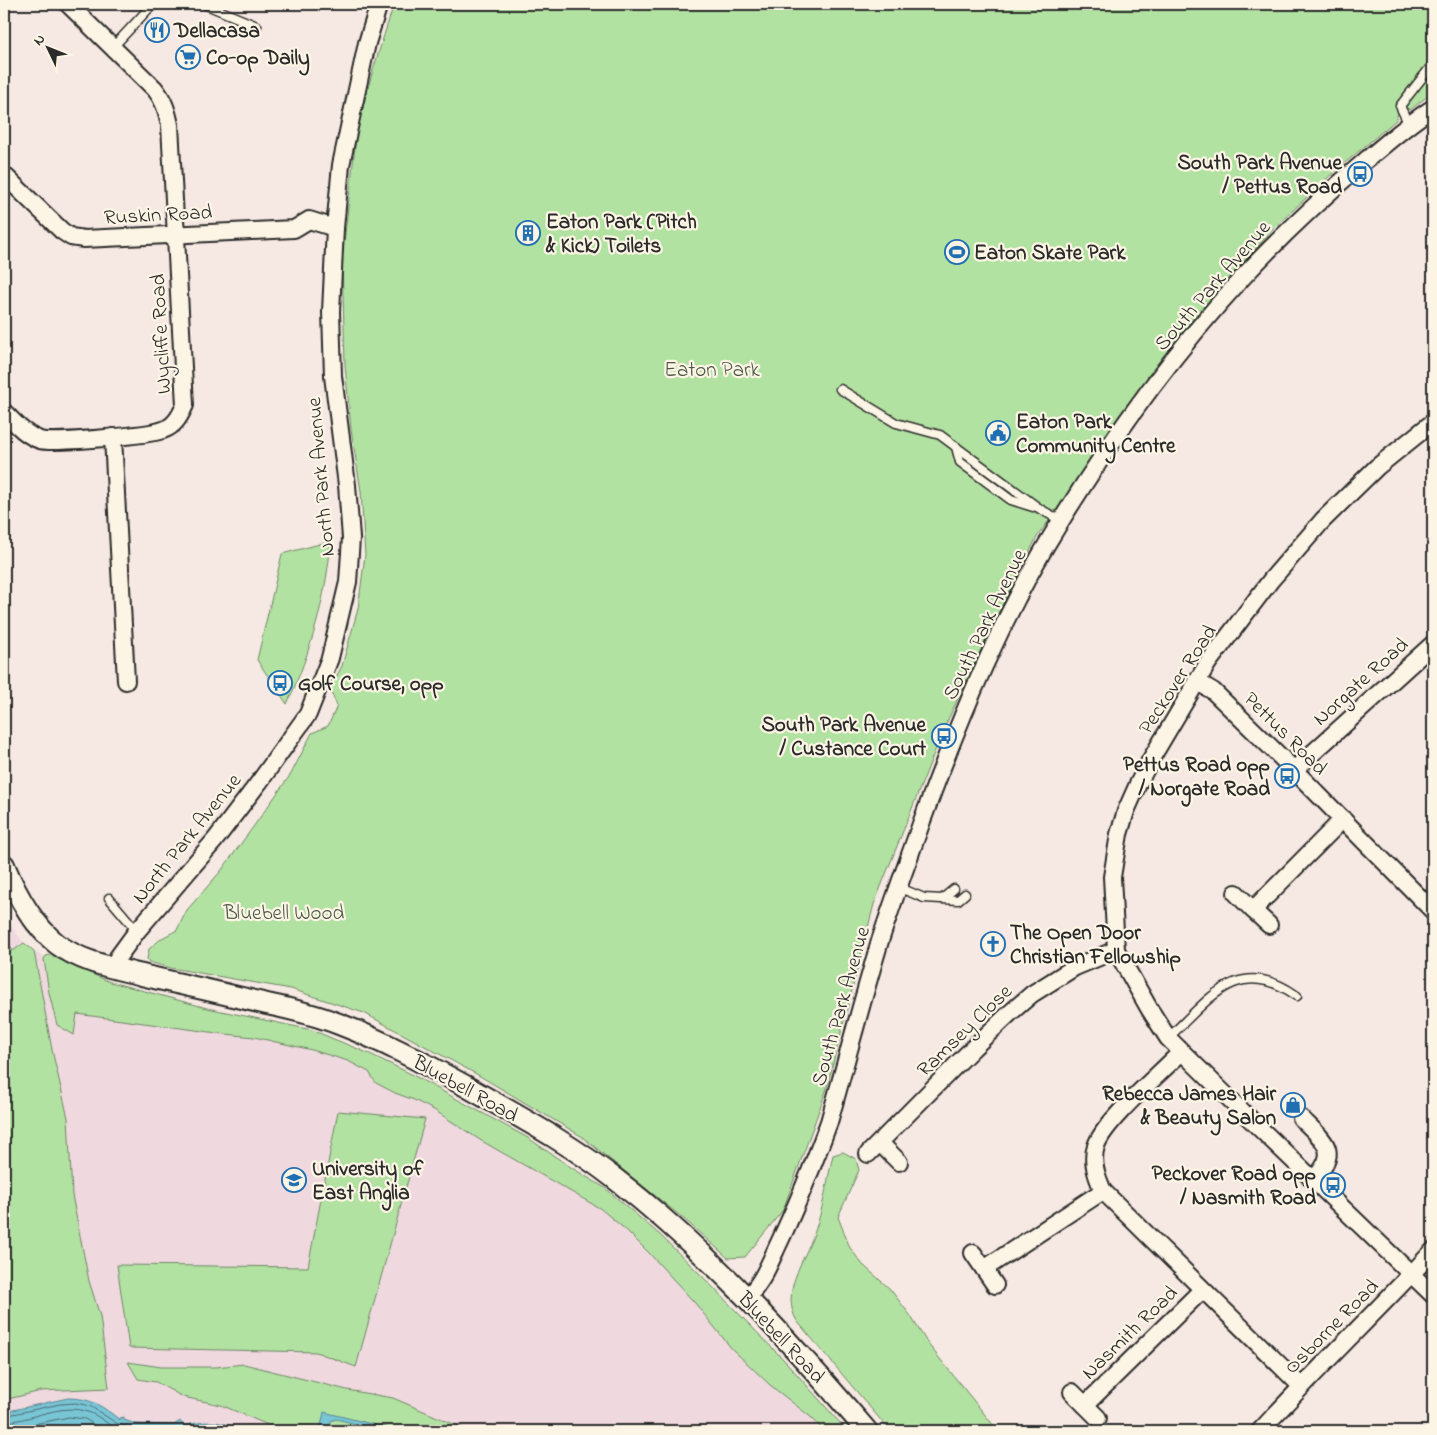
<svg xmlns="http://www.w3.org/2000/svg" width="1437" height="1435" font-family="'Indie Flower',sans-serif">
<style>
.built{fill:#efd8de}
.green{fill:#b2e2a2;stroke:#6e8666}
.water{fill:#78c5d6;stroke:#598792}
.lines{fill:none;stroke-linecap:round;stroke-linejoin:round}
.shore{stroke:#4a696f;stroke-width:1}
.service-casing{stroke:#2b2b2b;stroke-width:11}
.minor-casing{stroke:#2b2b2b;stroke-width:20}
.tertiary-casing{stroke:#2b2b2b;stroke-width:24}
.service{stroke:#fcf5e5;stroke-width:8}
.minor{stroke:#fcf5e5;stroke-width:16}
.tertiary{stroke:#fcf5e5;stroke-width:20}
.labels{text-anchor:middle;stroke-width:4.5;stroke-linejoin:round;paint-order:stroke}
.poi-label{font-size:21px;font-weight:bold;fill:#2b2b2b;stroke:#fcf5e5;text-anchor:start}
.street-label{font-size:21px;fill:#2b2b2b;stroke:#fcf5e5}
.park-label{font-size:21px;fill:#4d5949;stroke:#fcf5e5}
</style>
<rect width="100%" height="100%" fill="#f6e8e2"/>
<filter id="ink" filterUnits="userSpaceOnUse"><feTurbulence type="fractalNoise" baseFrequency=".02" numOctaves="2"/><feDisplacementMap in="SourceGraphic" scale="10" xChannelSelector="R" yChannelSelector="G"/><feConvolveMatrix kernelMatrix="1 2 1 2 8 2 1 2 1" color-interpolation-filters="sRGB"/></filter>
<g filter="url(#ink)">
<polygon class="built" points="4,917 24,943 34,951 69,969 106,985 310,1034 567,1168 840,1431 4,1431"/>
<g class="green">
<polygon points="394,4 1433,4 1433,92 1410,110 1405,107 1398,112 1396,120 1334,172 1276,226 1196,315 1125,408 1065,498 1037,537 1008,593 944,728 874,904 826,1091 783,1210 745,1257 728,1258 684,1219 581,1136 478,1075 364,1013 291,989 171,968 149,962 147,959 149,949 162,938 177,930 187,910 221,871 256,823 291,774 312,733 328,726 337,706 330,689 342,666 358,609 365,555 361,491 351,429 345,365 342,260 357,129 373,70"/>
<path d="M331 541C326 598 311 652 287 704L257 660 282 554Z"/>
<polygon points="4,936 13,951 24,943 34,951 52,1050 68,1118 72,1195 89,1281 100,1316 109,1388 41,1391 4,1400"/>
<polygon points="50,955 110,982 126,986 207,1008 312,1030 370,1054 409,1073 528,1138 569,1166 605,1188 660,1235 698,1272 786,1362 847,1431 824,1431 812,1418 770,1385 732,1349 695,1303 650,1254 627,1231 601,1209 480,1140 434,1110 414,1100 395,1093 376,1083 369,1072 348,1061 312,1050 254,1037 225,1034 77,1014 74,1035 57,1025 49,993 44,959 46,956"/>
<polygon points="338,1111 425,1119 356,1367 316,1352 129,1348 117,1265 308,1267"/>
<path d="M843 1152 856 1159 859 1170 838 1217 850 1248 863 1265 890 1289 910 1315 928 1344 998 1431H890L797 1321C780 1293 804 1261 814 1234 823 1210 827 1181 833 1155Z"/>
<polygon points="128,1362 161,1367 216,1367 244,1364 347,1390 393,1398 470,1431 399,1431 380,1426 348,1425 335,1431 282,1431 221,1405 183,1397 156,1382 138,1379"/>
</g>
<g class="water">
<path d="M68 1398C91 1398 102 1406 120 1420V1418L124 1417V1420L136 1424 174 1425 180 1421 184 1426C199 1421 226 1419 237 1431H4V1412Z"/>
<polygon points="324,1412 399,1431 385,1431 336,1419 331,1421 329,1431 320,1431"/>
</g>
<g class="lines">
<g class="shore">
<path d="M4 1416 60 1404 76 1403 90 1406 116 1423 131 1429 174 1430C179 1428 180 1431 185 1431 205 1431 208 1424 230 1431"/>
<path d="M4 1422C31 1421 61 1402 88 1412 101 1416 109 1427 122 1431"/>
<polyline points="4,1430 69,1417 85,1419 104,1431"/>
</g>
<defs>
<g id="service">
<polyline points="204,4 257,26"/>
<polyline points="113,47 153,4"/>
<polyline points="1409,125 1400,106 1433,64"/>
<polyline points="840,389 896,423 940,435 1040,509 1060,520"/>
<polyline points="956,447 960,462 1011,500 1033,507"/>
<polyline points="898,887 924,898 942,899 954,889"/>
<polyline points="109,898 137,931"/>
<polyline points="942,899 958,900 965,894"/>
<path d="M1168 1038C1210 999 1238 954 1297 996"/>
</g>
<g id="minor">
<polyline points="4,175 62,231 71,237 84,239 294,229 309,220 335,228"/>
<path d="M4 412C15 423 25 435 40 440 51 444 150 435 163 430 175 426 180 416 185 405L170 125C167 111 164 100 155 89L68 4"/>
<polyline points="1433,422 1377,467 1323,520 1271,580 1208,663 1151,759 1138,784 1126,811 1119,834 1112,877 1116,950 1150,1010 1168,1038 1247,1116 1433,1295"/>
<polyline points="113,437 126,681"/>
<polyline points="1196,681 1213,691 1294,770 1433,911"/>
<polyline points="1294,770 1433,644"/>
<polyline points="1236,893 1253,910 1343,819"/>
<polyline points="1253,910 1269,925"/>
<polyline points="113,968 118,957 137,931 215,840 260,781 308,714 330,658 348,582 351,538 347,485 333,376 331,312 335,228 341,165 367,43 379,4"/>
<path d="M1181 1052C1161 1073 1104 1121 1096 1146 1091 1162 1097 1177 1103 1191L1301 1386"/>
<path d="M1301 1118C1325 1142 1341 1151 1313 1180"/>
<polyline points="880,1143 899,1162"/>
<polyline points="868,1154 973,1048 1010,1013 1032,994 1075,967 1116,950"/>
<polyline points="973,1253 984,1269 1103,1191"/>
<polyline points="984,1269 995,1285"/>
<path d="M746 1298C762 1284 770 1262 779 1243 798 1203 814 1163 829 1122 846 1062 862 1001 880 941 893 901 908 861 922 821 960 717 1003 613 1062 519 1115 433 1175 351 1243 277 1282 235 1323 197 1366 160 1388 142 1409 123 1433 108"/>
<polyline points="1072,1392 1085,1405 1202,1290"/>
<polyline points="1085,1405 1098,1418"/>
<path d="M1260 1431C1316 1370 1376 1312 1433 1251"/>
</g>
<path id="tertiary" d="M4 865C16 894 32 924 57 944 81 962 114 968 142 975 184 985 226 994 267 1004 291 1009 316 1015 339 1024 384 1041 427 1065 469 1088 518 1116 569 1143 614 1178 708 1251 790 1341 867 1431"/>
</defs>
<use href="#service" class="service-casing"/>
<use href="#minor" class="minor-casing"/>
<use href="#tertiary" class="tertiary-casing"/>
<use href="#service" class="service"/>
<use href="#minor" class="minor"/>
<use href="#tertiary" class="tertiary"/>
</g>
</g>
<defs>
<symbol id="restaurant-ring" viewBox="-11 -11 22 22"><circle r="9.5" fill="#fcf5e5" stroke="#1f6fb2" stroke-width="1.5"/><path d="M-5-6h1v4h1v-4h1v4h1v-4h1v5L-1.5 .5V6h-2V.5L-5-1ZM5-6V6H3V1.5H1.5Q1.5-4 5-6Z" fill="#1f6fb2"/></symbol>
<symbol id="supermarket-ring" viewBox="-11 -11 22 22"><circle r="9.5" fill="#fcf5e5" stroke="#1f6fb2" stroke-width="1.5"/><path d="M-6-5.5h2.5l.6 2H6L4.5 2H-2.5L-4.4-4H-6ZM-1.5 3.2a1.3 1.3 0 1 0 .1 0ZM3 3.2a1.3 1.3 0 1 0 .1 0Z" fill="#1f6fb2"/></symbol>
<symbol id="bus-ring" viewBox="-11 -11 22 22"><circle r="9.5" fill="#fcf5e5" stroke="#1f6fb2" stroke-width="1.5"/><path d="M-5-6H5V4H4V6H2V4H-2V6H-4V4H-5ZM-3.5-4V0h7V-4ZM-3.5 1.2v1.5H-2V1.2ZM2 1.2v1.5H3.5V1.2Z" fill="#1f6fb2"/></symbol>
<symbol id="building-ring" viewBox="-11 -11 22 22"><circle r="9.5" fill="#fcf5e5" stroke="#1f6fb2" stroke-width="1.5"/><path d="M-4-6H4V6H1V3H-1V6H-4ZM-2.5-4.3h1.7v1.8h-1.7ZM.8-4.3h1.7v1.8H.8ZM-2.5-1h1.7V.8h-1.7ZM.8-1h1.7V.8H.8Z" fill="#1f6fb2"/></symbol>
<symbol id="stadium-ring" viewBox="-11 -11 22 22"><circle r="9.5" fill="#fcf5e5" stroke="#1f6fb2" stroke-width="1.5"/><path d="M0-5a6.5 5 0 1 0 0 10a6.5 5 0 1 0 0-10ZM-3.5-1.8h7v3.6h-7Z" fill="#1f6fb2"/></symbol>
<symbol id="civic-ring" viewBox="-11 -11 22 22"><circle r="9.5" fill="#fcf5e5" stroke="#1f6fb2" stroke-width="1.5"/><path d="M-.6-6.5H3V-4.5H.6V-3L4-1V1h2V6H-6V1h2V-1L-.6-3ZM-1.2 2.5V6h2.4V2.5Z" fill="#1f6fb2"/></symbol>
<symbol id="church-ring" viewBox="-11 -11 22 22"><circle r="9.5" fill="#fcf5e5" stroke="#1f6fb2" stroke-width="1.5"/><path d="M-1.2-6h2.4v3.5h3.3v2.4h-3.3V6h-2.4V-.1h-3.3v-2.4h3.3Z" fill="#1f6fb2"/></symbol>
<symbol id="shop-ring" viewBox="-11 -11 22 22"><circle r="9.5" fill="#fcf5e5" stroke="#1f6fb2" stroke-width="1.5"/><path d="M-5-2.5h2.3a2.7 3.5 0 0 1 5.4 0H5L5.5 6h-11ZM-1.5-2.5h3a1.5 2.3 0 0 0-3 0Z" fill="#1f6fb2"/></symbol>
<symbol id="university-ring" viewBox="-11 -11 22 22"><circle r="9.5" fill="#fcf5e5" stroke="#1f6fb2" stroke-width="1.5"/><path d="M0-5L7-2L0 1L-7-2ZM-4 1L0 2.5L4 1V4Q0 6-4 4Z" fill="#1f6fb2"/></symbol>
</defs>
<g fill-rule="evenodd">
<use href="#restaurant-ring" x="143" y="16" width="28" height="28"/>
<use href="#supermarket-ring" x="174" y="43" width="28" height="28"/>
<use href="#bus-ring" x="1346" y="160" width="28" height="28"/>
<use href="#building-ring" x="514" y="219" width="28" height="28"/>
<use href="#stadium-ring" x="943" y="238" width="28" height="28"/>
<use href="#civic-ring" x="984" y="419" width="28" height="28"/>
<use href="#bus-ring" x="266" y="669" width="28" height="28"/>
<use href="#bus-ring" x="930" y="722" width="28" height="28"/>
<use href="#bus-ring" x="1273" y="762" width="28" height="28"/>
<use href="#church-ring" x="979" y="930" width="28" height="28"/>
<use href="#shop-ring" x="1279" y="1091" width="28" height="28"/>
<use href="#university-ring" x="280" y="1166" width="28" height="28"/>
<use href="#bus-ring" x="1319" y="1171" width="28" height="28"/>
</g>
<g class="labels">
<g class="poi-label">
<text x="174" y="37">Dellacasa</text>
<text x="206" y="64">Co-op Daily</text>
<text x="1342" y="169" text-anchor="end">South Park Avenue<tspan x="1342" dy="24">/ Pettus Road</tspan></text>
<text x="546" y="228">Eaton Park (Pitch<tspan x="546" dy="24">&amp; Kick) Toilets</tspan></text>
<text x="974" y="259">Eaton Skate Park</text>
<text x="1016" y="428">Eaton Park<tspan x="1016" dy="24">Community Centre</tspan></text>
<text x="298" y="690">Golf Course, opp</text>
<text x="926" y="731" text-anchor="end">South Park Avenue<tspan x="926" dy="24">/ Custance Court</tspan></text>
<text x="1270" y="771" text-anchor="end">Pettus Road opp<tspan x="1270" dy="24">/ Norgate Road</tspan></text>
<text x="1010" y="939">The Open Door<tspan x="1010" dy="24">Christian Fellowship</tspan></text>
<text x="1276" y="1100" text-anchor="end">Rebecca James Hair<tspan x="1276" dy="24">&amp; Beauty Salon</tspan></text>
<text x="312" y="1175">University of<tspan x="312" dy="24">East Anglia</tspan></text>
<text x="1316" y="1180" text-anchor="end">Peckover Road opp<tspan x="1316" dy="24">/ Nasmith Road</tspan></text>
</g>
<g class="street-label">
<text transform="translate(158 214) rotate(-3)" y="7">Ruskin Road</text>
<text transform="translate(1212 285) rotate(-49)" y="7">South Park Avenue</text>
<text transform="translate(160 334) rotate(-93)" y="7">Wycliffe Road</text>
<text transform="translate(320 477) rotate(-95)" y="7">North Park Avenue</text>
<text transform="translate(984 624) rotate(-64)" y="7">South Park Avenue</text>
<text transform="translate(1177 679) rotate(-57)" y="7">Peckover Road</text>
<text transform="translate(1360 681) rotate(-42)" y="7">Norgate Road</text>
<text transform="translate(1286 733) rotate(45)" y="7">Pettus Road</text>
<text transform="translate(186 838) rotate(-51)" y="7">North Park Avenue</text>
<text transform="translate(840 1006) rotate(-74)" y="7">South Park Avenue</text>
<text transform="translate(964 1030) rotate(-44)" y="7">Ramsey Close</text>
<text transform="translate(466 1088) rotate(29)" y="7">Bluebell Road</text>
<text transform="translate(1331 1326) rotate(-45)" y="7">Osborne Road</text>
<text transform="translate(1129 1332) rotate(-44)" y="7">Nasmith Road</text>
<text transform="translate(782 1337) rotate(47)" y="7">Bluebell Road</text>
</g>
<g class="park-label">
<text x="712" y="376">Eaton Park</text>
<text x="284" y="919">Bluebell Wood</text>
</g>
</g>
<rect width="1437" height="1435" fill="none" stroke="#fcf5e5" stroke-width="20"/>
<rect x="10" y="10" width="1417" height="1415" fill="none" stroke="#2b2b2b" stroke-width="2" filter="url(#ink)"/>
<g transform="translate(48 48) rotate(313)" stroke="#fcf5e5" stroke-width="4" paint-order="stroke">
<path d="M0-4L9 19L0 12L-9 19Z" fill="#2b2b2b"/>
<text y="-8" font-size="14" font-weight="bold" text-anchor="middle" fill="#2b2b2b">N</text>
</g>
</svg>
